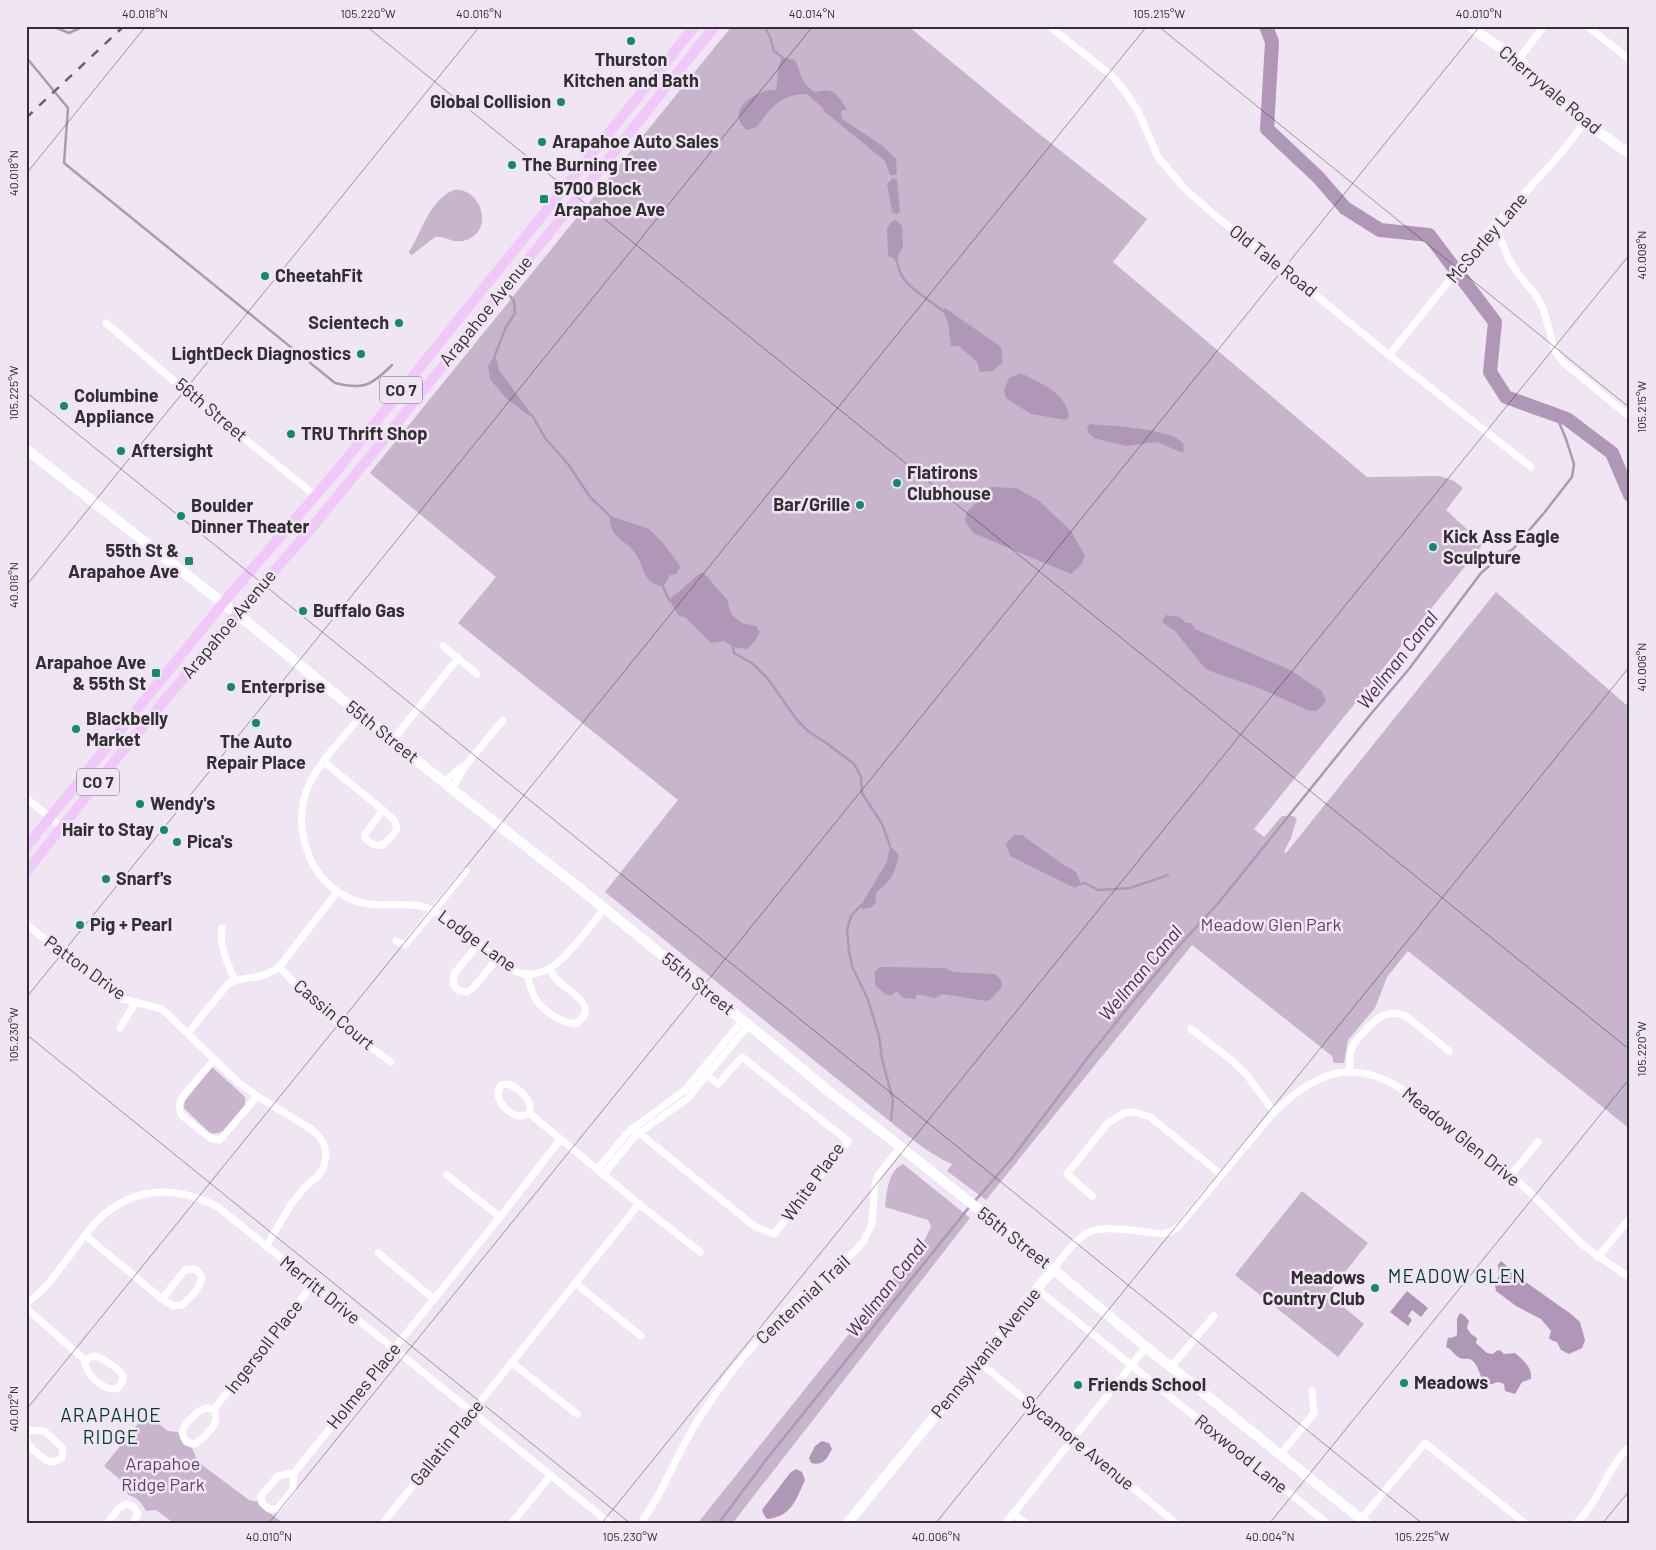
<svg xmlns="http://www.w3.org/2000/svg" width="1656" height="1550" font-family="Barlow,sans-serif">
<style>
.green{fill:#c8b4cc}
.water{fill:#b197b7}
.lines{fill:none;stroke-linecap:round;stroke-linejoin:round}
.stream{stroke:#b197b7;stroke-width:2.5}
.river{stroke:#b197b7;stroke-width:14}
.street{stroke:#fff;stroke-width:7}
.secondary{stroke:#fff;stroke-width:10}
.primary{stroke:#f1c8fa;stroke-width:10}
.rail{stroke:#68626a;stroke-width:2.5;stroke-dasharray:9 9;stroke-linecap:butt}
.ticks{fill:none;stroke:#322e33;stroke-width:1;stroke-opacity:0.45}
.poi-dot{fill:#128a6d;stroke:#f0e5f3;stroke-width:2}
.labels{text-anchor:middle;stroke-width:5;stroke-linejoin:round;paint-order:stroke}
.shield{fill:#f0e5f3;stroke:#6b656d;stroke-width:1}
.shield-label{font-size:16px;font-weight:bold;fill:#322e33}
.poi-label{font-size:18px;font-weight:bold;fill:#322e33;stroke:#f0e5f3;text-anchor:start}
.street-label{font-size:18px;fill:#322e33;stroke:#f0e5f3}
.park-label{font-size:18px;fill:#643f6c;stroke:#f0e5f3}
.water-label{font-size:19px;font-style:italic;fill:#4c2954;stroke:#f0e5f3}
.neighbourhood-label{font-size:19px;letter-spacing:1px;fill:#033b2d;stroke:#f0e5f3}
.neatline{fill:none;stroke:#322e33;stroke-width:2}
.ticks-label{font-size:12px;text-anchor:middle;fill:#322e33}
</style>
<rect width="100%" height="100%" fill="#f0e5f3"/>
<g class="green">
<path d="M732 26H908L1033 129 1147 219 1113 262 1367 477 1440 476 1454 481 1463 488 1446 510 1483 544 1254 829 1264 837 1282 816H1293L1297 818 1291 838 1284 852 1286 853 1496 592 1630 708V1129L1408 951 1387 977 1375 1008 1348 1040 1344 1063H1334L1332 1056 1192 945 986 1200 947 1171 952 1164C926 1153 904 1132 882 1115L605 892 678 800 458 623 496 577 370 473Z"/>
<path d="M454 190C480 187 494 228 469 239 453 246 447 235 435 237L412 255 410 254 409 252C422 232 429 200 454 190Z"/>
<path d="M212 1067 245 1097V1106L225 1130C220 1133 216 1134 210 1133L184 1108 185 1101Z"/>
<path d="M903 1164 970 1218 732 1524H697L901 1269 920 1249 931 1227 928 1220 885 1207C887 1192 888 1171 903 1164Z"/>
<polygon points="1302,1191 1368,1243 1328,1294 1364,1324 1338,1357 1235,1275"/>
<path d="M146 1414 168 1431 178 1432C181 1440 184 1446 192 1448L198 1462 249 1500 259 1502 263 1508 284 1524H175L156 1510 146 1511C142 1503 137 1497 128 1495L125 1484 104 1466Z"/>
</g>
<g class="water">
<path d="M782 57 795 60C801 73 801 84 815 92 835 87 836 94 847 109L841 111 842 119 883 146 896 159 897 173 895 175H890L885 161 824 111 823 108 807 94C781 94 771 107 757 127L747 130C728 114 745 98 763 92 767 90 772 90 776 90 778 79 777 67 782 57Z"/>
<polygon points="893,178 897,180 900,211 897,214 892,212 887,184"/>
<polygon points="896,220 902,226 903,247 898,256 898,265 893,258 888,256 887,228 891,222"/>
<polygon points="945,308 1001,347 1003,362 993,371 980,372 977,362 959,346 951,346 948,323 943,311"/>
<polygon points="495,355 499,370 532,415 529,416 506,398 490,379 488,366"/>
<path d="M1021 373C1041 384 1065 392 1069 416L1066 420 1031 414 1006 398 1004 390 1009 378Z"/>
<path d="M1090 424C1111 426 1175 428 1184 445L1183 453 1157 442 1126 446 1094 438 1088 432 1087 428Z"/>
<polygon points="991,487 1016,488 1038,500 1071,531 1085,556 1081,565 1071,574 973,533 965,521 967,512"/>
<path d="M610 516 649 529 663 543 681 567 676 574 670 575 663 587C640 581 646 568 635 553 625 539 608 537 610 516Z"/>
<polygon points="704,573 728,601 729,608 732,615 742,623 756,626 760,632 756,639 748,649 733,647 724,641 711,643 685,617 679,616 669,600 699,574"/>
<polygon points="1166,615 1180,617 1186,623 1191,623 1195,629 1290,670 1322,691 1326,702 1316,711 1307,710 1259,688 1210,671 1203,666 1175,631 1162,622"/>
<polygon points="1014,835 1022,835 1062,864 1076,872 1081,884 1075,888 1010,856 1006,844"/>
<path d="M890 846 898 854C898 865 893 877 885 885 878 893 875 888 876 902L872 907 862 909 861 905 887 862Z"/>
<path d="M881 967 945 968 953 972 995 974 1001 980 1002 987 990 1000 986 1001 942 994 936 998C929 998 924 994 917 995L915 999 904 998 897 991 890 996 885 994 875 985V971Z"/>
<polygon points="1501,1261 1527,1283 1571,1314 1580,1322 1585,1340 1582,1348 1569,1354 1561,1350 1557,1342 1553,1341 1549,1338 1551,1331 1541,1319 1516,1306 1496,1291 1495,1285 1499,1275 1498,1265"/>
<polygon points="1407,1291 1428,1308 1421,1317 1412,1310 1408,1316 1412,1320 1408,1326 1390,1312"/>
<path d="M1460 1313 1465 1316 1469 1321 1467 1328 1471 1334 1477 1338 1476 1343 1487 1353 1493 1354 1496 1351 1500 1350 1504 1354 1515 1353C1524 1361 1532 1367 1531 1379L1522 1382 1515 1394 1505 1391 1504 1384 1498 1382 1486 1386C1480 1379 1479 1363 1470 1359 1465 1358 1462 1360 1458 1357 1453 1354 1452 1349 1446 1347L1448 1338 1454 1337 1457 1335V1319Z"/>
<path d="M822 1441 829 1443 832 1449C827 1459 823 1466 811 1463L809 1458 815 1446Z"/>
<path d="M796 1469 802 1472 805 1480C796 1500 791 1517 767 1519L764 1515 762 1510 790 1473Z"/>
</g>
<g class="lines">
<g class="stream">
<polyline points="52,26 69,33 84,26"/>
<polyline points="764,26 770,37 774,51 782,57"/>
<path d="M26 57 68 108 64 163 335 383C363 390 371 386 392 365"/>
<path d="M898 265C901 286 928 298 943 311"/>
<polyline points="495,355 506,327 515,313 514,301 510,296"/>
<polyline points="532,415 545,438 568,464 590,497 610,516"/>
<polyline points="663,587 669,600"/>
<polyline points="733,647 734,653 753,664 768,679 797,720 809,732 825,742 854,764 861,777 862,793 882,824 890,846"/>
<polyline points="1081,884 1085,883 1098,890 1117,889 1130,888 1168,875"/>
<polyline points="861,905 851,916 847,930 849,951 852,966 868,1000 879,1036 882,1059 893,1100 891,1120"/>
<polyline points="974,1202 1012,1158 1089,1056 1129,1006 1179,946 1220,901 1370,715 1409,669 1481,573 1497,559 1513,549 1544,513 1572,477 1574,464 1566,439 1556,415"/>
<polyline points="718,1524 766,1460 970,1206"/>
</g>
<polyline class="river" points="1266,26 1272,42 1267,129 1318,177 1345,208 1380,230 1429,235 1495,322 1490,372 1506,397 1567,419 1612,453 1630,495"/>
<g class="street">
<polyline points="1049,26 1111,75 1124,90 1138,111 1158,157 1184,188 1218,218 1301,283 1389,355 1531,467"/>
<polyline points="1587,26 1630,60"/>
<polyline points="1518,60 1544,26"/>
<polyline points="1495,224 1508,258 1519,275 1535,294 1543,308 1555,351 1563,362 1630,417"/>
<polyline points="106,323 194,398 316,496"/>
<polyline points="1389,355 1495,224 1505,215 1562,152 1585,122"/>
<polyline points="443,646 477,674"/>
<path d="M362 715C324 761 283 793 310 858 318 877 334 892 353 900 380 911 410 898 435 911 446 917 456 926 466 934 479 945 493 956 507 967 520 975 534 977 548 969 565 961 592 924 604 909"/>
<polyline points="393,740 458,658"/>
<polyline points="324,762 383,810"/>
<polyline points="444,783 455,772 466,765"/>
<polyline points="452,789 466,765 503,720"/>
<polyline points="26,798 62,827"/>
<path d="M383 810 395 821 397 829C387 842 381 853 366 839L365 834Z"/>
<polyline points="26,924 119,998 162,1009 239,1083 257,1096 311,1129 319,1136 324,1145 326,1155 324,1166 319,1175 304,1188 290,1206 266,1247"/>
<path d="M222 928C219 947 227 962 235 980"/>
<polyline points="396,941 405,945 466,871"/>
<polyline points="478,944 454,974 453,984 459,991 467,992 472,989 497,959"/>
<polyline points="279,967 313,1002 344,1028 391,1062"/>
<path d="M527 974C529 982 531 991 535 998 543 1011 560 1022 575 1024 601 1008 572 993 559 982 555 978 552 973 549 969"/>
<polyline points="120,1028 135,1003"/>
<polyline points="1191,1029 1230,1059 1246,1074 1274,1112"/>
<path d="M188 1033 228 984C239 977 248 979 260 976 267 975 273 971 279 967L337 892"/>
<polyline points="214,1060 183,1096 179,1105 181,1115 210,1138 220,1140 257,1096"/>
<path d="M1350 1071C1350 1065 1349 1057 1351 1051 1353 1044 1359 1037 1364 1032 1376 1018 1389 1007 1407 1017L1449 1051"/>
<path d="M529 1113C534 1100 519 1089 509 1084L501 1085C491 1098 509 1116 521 1116 522 1116 528 1114 529 1113L639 1204 700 1252"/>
<polyline points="633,1128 754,1226 774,1234 848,1141 742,1057 718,1084 701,1071"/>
<polyline points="597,1170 628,1132 685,1090 743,1020"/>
<polyline points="447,1175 500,1217"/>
<polyline points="603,1175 635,1136 687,1099 749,1025"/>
<polyline points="1511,1175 1538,1142"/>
<polyline points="1092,1196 1067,1174 1107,1124 1124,1113 1135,1112 1150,1117 1222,1175"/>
<polyline points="86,1236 162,1299"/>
<polyline points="378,1253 434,1299"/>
<polyline points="1598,1257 1630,1218"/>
<path d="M193 1269 197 1270 202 1277C200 1289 191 1297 182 1305L173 1306 162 1299 185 1270Z"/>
<path d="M1053 1269C1064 1256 1076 1237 1092 1231 1106 1225 1145 1232 1162 1234L1170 1232 1179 1226 1274 1112C1314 1074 1349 1057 1400 1088L1517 1180 1584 1246 1630 1278"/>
<polyline points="575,1283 641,1336"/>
<polyline points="1037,1289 1328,1524"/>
<path d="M26 1303C43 1293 53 1277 65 1262 76 1248 86 1232 98 1220 134 1186 175 1185 218 1207L611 1524"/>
<polyline points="26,1308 85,1360"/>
<path d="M94 1356C101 1357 123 1370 123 1378 123 1383 119 1386 117 1389 102 1390 85 1375 85 1360Z"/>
<polyline points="511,1362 577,1414"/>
<polyline points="979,1362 1177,1524"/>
<polyline points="1171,1367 1214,1316"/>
<path d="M205 1408 214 1409C215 1412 216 1415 216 1418 216 1427 202 1439 195 1444L186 1442C184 1438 181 1434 183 1429 187 1421 197 1411 205 1408Z"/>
<polyline points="214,1409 313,1284"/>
<polyline points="26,1430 44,1431 63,1448 62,1458 53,1462 47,1461 33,1450 27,1442 26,1433"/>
<polyline points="1281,1454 1314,1413 1312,1391"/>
<polyline points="294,1473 293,1489 277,1509 269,1509 262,1503 261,1496 278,1476 294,1473 500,1217 560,1140"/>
<polyline points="1013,1514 1028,1524"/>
<polyline points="1361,1519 1425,1443 1526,1524"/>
<polyline points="107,1524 119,1508 126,1504 133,1506 138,1514 132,1524"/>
<polyline points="382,1524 639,1204"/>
<polyline points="511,1524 551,1475"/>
<path d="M640 1524C664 1492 677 1453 698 1420 723 1381 753 1342 787 1310 808 1290 831 1272 853 1253L863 1242 872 1224 875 1183 879 1174 901 1147"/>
<polyline points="1005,1524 1146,1347"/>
<path d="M1575 1524C1599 1503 1607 1467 1630 1446"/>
</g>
<g class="secondary">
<path d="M1470 26C1485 39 1502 48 1518 59 1526 66 1531 76 1538 83 1566 109 1598 132 1630 154"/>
<polyline points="26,449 247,622 452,789 573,883 777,1048 827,1090 892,1140 1053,1269 1146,1347 1367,1524"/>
<polyline points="847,1524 979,1362 1053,1269"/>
</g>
<g class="primary">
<polyline points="26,847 223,603 334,474 695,26"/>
<polyline points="26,872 134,737 237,614 309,531 377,448 715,26"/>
</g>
<polyline class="rail" points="26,118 124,26"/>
</g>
<path class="ticks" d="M366 26 1630 1050M1158 26 1630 408M26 174 146 26M26 392 1423 1524M26 586 480 26M26 998 813 26M26 1034 631 1524M26 1410 1147 26M268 1524 1480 26M601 1524 1630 254M935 1524 1630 666M1269 1524 1630 1078M1602 1524 1630 1490"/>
<g class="poi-dot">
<circle cx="631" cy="41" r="5"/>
<circle cx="561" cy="102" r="5"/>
<circle cx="542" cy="142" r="5"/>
<circle cx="512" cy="165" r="5"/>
<rect x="539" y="194" width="10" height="10" rx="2.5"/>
<circle cx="265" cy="276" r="5"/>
<circle cx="399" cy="323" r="5"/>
<circle cx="361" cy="354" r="5"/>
<circle cx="64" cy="406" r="5"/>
<circle cx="291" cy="434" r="5"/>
<circle cx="121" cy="451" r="5"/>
<circle cx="897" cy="483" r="5"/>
<circle cx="860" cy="505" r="5"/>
<circle cx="181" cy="516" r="5"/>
<circle cx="1433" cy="547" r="5"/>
<rect x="184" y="556" width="10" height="10" rx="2.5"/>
<circle cx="303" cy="611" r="5"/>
<rect x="151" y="668" width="10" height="10" rx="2.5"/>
<circle cx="231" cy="687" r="5"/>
<circle cx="256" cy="723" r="5"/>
<circle cx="76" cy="729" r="5"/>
<circle cx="140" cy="804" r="5"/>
<circle cx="164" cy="830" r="5"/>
<circle cx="177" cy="842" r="5"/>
<circle cx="106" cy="879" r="5"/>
<circle cx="80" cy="925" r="5"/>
<circle cx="1375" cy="1288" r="5"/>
<circle cx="1404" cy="1383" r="5"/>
<circle cx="1078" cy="1385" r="5"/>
</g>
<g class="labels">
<g class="shield">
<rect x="380" y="376.5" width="42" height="27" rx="4"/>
<rect x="77" y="768.5" width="42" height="27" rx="4"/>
</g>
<g class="shield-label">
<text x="401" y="396">CO 7</text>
<text x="98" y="788">CO 7</text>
</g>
<g class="poi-label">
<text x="631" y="66" text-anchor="middle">Thurston<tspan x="631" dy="21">Kitchen and Bath</tspan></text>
<text x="551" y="108" text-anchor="end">Global Collision</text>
<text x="552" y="148">Arapahoe Auto Sales</text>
<text x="522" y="171">The Burning Tree</text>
<text x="554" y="195">5700 Block<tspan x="554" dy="21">Arapahoe Ave</tspan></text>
<text x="275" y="282">CheetahFit</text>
<text x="389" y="329" text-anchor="end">Scientech</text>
<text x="351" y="360" text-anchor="end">LightDeck Diagnostics</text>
<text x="74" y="402">Columbine<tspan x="74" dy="21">Appliance</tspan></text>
<text x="301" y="440">TRU Thrift Shop</text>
<text x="131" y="457">Aftersight</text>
<text x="907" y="479">Flatirons<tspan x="907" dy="21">Clubhouse</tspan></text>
<text x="850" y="511" text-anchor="end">Bar/Grille</text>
<text x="191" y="512">Boulder<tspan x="191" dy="21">Dinner Theater</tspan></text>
<text x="1443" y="543">Kick Ass Eagle<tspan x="1443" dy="21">Sculpture</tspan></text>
<text x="179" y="557" text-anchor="end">55th St &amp;<tspan x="179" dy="21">Arapahoe Ave</tspan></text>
<text x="313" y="617">Buffalo Gas</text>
<text x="146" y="669" text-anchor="end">Arapahoe Ave<tspan x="146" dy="21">&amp; 55th St</tspan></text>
<text x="241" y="693">Enterprise</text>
<text x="86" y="725">Blackbelly<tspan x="86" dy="21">Market</tspan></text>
<text x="256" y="748" text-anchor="middle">The Auto<tspan x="256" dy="21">Repair Place</tspan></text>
<text x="150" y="810">Wendy's</text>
<text x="154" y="836" text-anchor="end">Hair to Stay</text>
<text x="187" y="848">Pica's</text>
<text x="116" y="885">Snarf's</text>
<text x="90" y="931">Pig + Pearl</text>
<text x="1365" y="1284" text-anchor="end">Meadows<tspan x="1365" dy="21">Country Club</tspan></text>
<text x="1414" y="1389">Meadows</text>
<text x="1088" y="1391">Friends School</text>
</g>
<g class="street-label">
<text transform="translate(1550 90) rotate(40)" y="6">Cherryvale Road</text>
<text transform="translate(1487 238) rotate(-49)" y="6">McSorley Lane</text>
<text transform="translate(1273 261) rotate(38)" y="6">Old Tale Road</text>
<text transform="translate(486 311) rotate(-51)" y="6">Arapahoe Avenue</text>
<text transform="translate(211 410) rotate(40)" y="6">56th Street</text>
<text transform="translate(229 624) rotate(-50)" y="6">Arapahoe Avenue</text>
<text transform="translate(382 732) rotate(39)" y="6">55th Street</text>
<text transform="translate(477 941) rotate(36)" y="6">Lodge Lane</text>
<text transform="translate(85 968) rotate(36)" y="6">Patton Drive</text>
<text transform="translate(698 984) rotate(39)" y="6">55th Street</text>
<text transform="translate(334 1015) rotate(40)" y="6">Cassin Court</text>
<text transform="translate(1461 1137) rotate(39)" y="6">Meadow Glen Drive</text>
<text transform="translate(813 1182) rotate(-54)" y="6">White Place</text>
<text transform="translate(1014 1238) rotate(38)" y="6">55th Street</text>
<text transform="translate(320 1290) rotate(39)" y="6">Merritt Drive</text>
<text transform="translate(803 1300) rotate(-43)" y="6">Centennial Trail</text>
<text transform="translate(264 1347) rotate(-52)" y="6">Ingersoll Place</text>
<text transform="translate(986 1353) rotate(-51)" y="6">Pennsylvania Avenue</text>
<text transform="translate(364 1386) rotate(-51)" y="6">Holmes Place</text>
<text transform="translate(447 1443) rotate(-51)" y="6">Gallatin Place</text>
<text transform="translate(1078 1443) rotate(39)" y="6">Sycamore Avenue</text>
<text transform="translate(1241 1454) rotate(39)" y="6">Roxwood Lane</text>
</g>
<g class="park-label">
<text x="1271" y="931">Meadow Glen Park</text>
<text x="163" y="1470">Arapahoe<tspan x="163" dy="21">Ridge Park</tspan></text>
</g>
<g class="water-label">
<text transform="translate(1397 660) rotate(-52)" y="7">Wellman Canal</text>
<text transform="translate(1140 973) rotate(-50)" y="7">Wellman Canal</text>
<text transform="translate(886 1288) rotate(-52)" y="7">Wellman Canal</text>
</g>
<g class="neighbourhood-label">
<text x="1457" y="1283">MEADOW GLEN</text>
<text x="111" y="1422">ARAPAHOE<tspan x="111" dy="22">RIDGE</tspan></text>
</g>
</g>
<rect width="1656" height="1550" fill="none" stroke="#f0e5f3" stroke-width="55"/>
<rect x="28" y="28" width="1600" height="1494" class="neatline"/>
<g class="ticks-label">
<text x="145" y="18">40.018°N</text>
<text x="368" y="18">105.220°W</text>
<text x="479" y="18">40.016°N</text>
<text x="812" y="18">40.014°N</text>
<text x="1159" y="18">105.215°W</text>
<text x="1479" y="18">40.010°N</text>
<text transform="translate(14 173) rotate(-90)" y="4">40.018°N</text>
<text transform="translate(1642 255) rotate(-90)" y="4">40.008°N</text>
<text transform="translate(14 393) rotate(-90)" y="4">105.225°W</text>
<text transform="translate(1642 407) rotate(-90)" y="4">105.215°W</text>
<text transform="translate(14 585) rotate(-90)" y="4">40.016°N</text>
<text transform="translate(1642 667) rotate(-90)" y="4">40.006°N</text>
<text transform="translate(14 1035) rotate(-90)" y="4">105.230°W</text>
<text transform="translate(1642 1049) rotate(-90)" y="4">105.220°W</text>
<text transform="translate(14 1409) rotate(-90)" y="4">40.012°N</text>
<text x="269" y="1541">40.010°N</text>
<text x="630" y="1541">105.230°W</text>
<text x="936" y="1541">40.006°N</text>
<text x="1270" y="1541">40.004°N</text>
<text x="1422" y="1541">105.225°W</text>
</g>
</svg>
